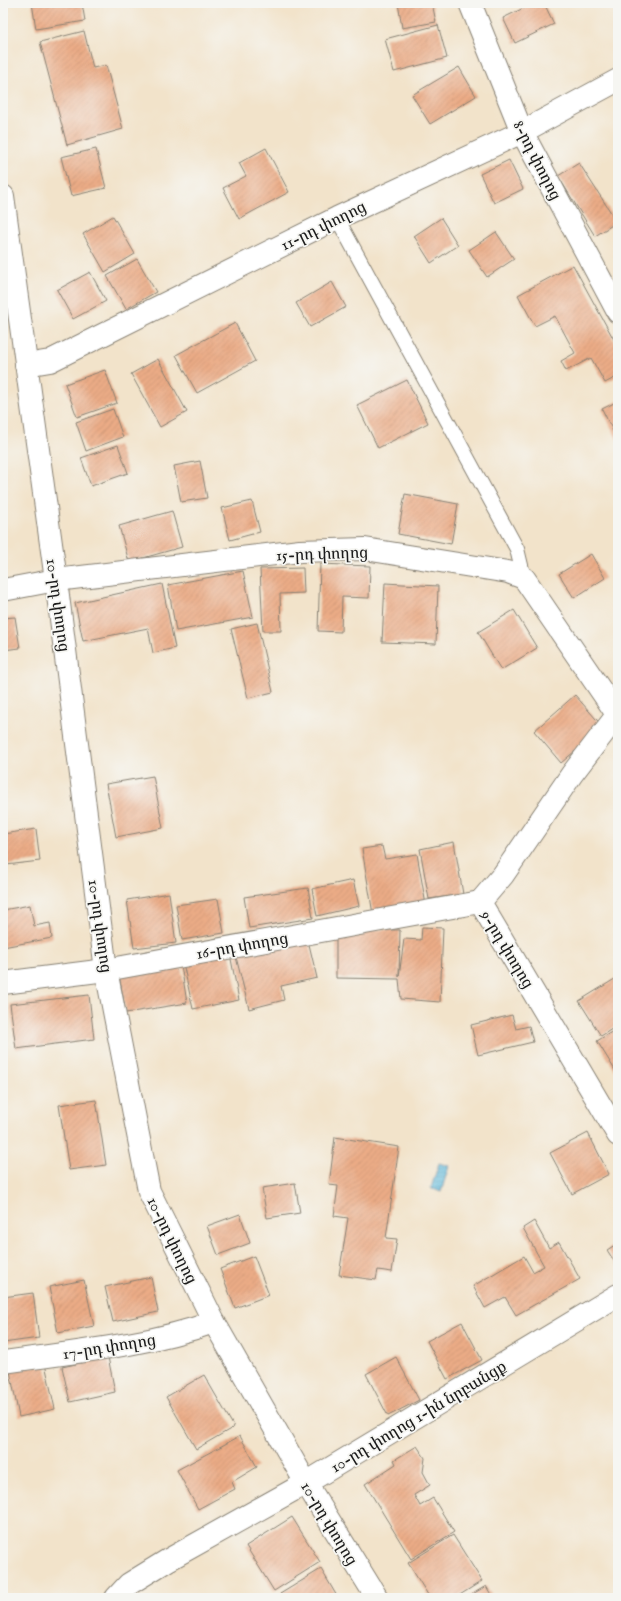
<svg xmlns="http://www.w3.org/2000/svg" width="621" height="1601" font-family="'IM FELL English','Noto Serif Armenian',serif">
<style>
.water{fill:url(#water-rules);stroke:#3d6a7c}
.building{fill:url(#building-hatch)}
.lines{fill:none;stroke-linecap:round;stroke-linejoin:round}
.service-casing{stroke:#878073;stroke-width:16}
.minor-casing{stroke:#878073;stroke-width:24}
.tertiary-casing{stroke:#878073;stroke-width:24}
.service{stroke:#fff;stroke-width:14}
.minor{stroke:#fff;stroke-width:22}
.tertiary{stroke:#fff;stroke-width:22}
.labels{text-anchor:middle;stroke-width:3.5;stroke-linejoin:round;paint-order:stroke}
.street-label{font-size:16px;fill:#1c1c1c;stroke:#f6f6f2}
</style>
<defs>
<pattern id="water-rules" width="6" height="5" patternUnits="userSpaceOnUse"><rect width="6" height="5" fill="#5eb9db"/><path d="M0 2.5h6" fill="none" stroke="#519ebb"/></pattern>
<pattern id="building-hatch" width="6" height="6" patternUnits="userSpaceOnUse"><rect width="6" height="6" fill="#ebac86"/><path d="M-1 1l2-2M0 6l6-6M5 7l2-2" fill="none" stroke="#c99373"/></pattern>
</defs>
<rect width="100%" height="100%" fill="#f6f6f2"/>
<filter id="ink" filterUnits="userSpaceOnUse"><feTurbulence type="fractalNoise" baseFrequency=".025" numOctaves="2"/><feDisplacementMap in="SourceGraphic" scale="8" xChannelSelector="R" yChannelSelector="G"/><feConvolveMatrix kernelMatrix="1 2 1 2 8 2 1 2 1" color-interpolation-filters="sRGB"/></filter>
<filter id="wash" filterUnits="userSpaceOnUse"><feTurbulence type="fractalNoise" baseFrequency=".012" numOctaves="4" result="noise"/><feDisplacementMap in="SourceGraphic" scale="16" xChannelSelector="R" yChannelSelector="G"/><feGaussianBlur stdDeviation="0.9" result="paint"/><feColorMatrix in="noise" values="0 0 0 0 0 0 0 0 0 0 0 0 0 0 0 0 0 1.4 0 .05"/><feComposite in="paint" operator="in"/></filter>
<g filter="url(#wash)">
<rect width="100%" height="100%" fill="#f2e3ca"/>
<polygon class="water" points="439,1163 449,1166 441,1192 431,1188"/>
<g id="blocks">
<g class="building">
<polygon points="32,3 82,3 85,21 36,29"/>
<polygon points="398,3 432,3 436,22 402,28"/>
<polygon points="534,3 544,3 554,24 515,43 503,18"/>
<polygon points="438,25 447,58 394,72 385,39"/>
<polygon points="84,31 93,68 106,65 123,129 67,145 40,42"/>
<polygon points="459,67 476,96 430,124 412,95"/>
<polygon points="266,148 289,192 239,219 223,188 246,176 239,163"/>
<polygon points="96,149 106,188 71,196 61,157"/>
<polygon points="509,160 523,189 494,203 480,174"/>
<polygon points="579,163 617,222 595,236 558,176"/>
<polygon points="113,216 135,254 105,272 83,234"/>
<polygon points="441,218 458,245 431,263 414,236"/>
<polygon points="496,232 514,259 487,277 469,250"/>
<polygon points="137,259 156,292 126,309 107,276"/>
<polygon points="573,265 618,347 618,376 605,383 591,358 566,371 561,361 575,353 555,316 535,326 518,295"/>
<polygon points="90,272 106,301 73,319 57,290"/>
<polygon points="332,282 346,307 310,327 296,303"/>
<polygon points="235,323 255,361 197,393 176,355"/>
<polygon points="158,359 187,412 160,427 131,374"/>
<polygon points="105,370 117,403 77,417 65,384"/>
<polygon points="407,380 428,423 378,448 357,405"/>
<polygon points="618,401 618,441 602,409"/>
<polygon points="113,409 123,437 86,451 76,422"/>
<polygon points="118,445 128,473 91,486 81,458"/>
<polygon points="200,461 207,498 181,502 174,466"/>
<polygon points="405,494 458,504 451,544 398,534"/>
<polygon points="252,501 260,532 230,540 222,508"/>
<polygon points="172,511 182,547 129,562 119,526"/>
<polygon points="591,554 605,578 574,598 559,574"/>
<polygon points="320,564 370,566 369,598 342,597 341,632 318,631"/>
<polygon points="303,568 304,593 280,594 281,631 263,631 260,569"/>
<polygon points="243,571 253,617 176,631 168,585"/>
<polygon points="385,583 438,586 436,644 382,642"/>
<polygon points="162,584 175,648 153,653 148,628 83,641 75,603"/>
<polygon points="514,610 537,648 501,670 478,632"/>
<polygon points="15,617 20,648 3,650 3,618"/>
<polygon points="257,623 273,692 248,698 231,629"/>
<polygon points="575,695 603,727 561,763 534,731"/>
<polygon points="153,776 163,828 116,837 106,784"/>
<polygon points="36,829 40,861 6,865 3,834"/>
<polygon points="454,842 463,894 429,899 420,849"/>
<polygon points="382,846 385,859 417,854 426,905 373,914 362,849"/>
<polygon points="353,880 359,906 317,916 312,889"/>
<polygon points="308,888 313,918 249,928 244,897"/>
<polygon points="169,893 176,943 134,948 127,900"/>
<polygon points="218,899 224,933 182,940 176,905"/>
<polygon points="30,905 34,926 50,923 52,938 3,947 3,910"/>
<polygon points="422,927 443,928 440,1002 401,999 399,979 336,978 336,929 400,930 399,977 404,939 421,940"/>
<polygon points="307,936 317,978 281,986 284,1000 249,1009 235,953"/>
<polygon points="230,954 239,1000 193,1009 183,963"/>
<polygon points="181,965 187,1003 126,1013 119,975"/>
<polygon points="618,977 618,1025 601,1036 579,1001"/>
<polygon points="89,995 94,1039 16,1049 10,1004"/>
<polygon points="512,1015 516,1029 529,1026 533,1042 478,1055 471,1025"/>
<polygon points="618,1028 618,1075 597,1041"/>
<polygon points="96,1100 106,1165 69,1170 59,1105"/>
<polygon points="588,1133 609,1174 572,1194 550,1153"/>
<polygon points="335,1137 399,1147 386,1238 397,1239 392,1272 378,1270 376,1280 339,1275 348,1218 334,1216 338,1186 329,1185"/>
<polygon points="295,1183 300,1213 267,1218 262,1188"/>
<polygon points="240,1214 250,1243 218,1255 207,1226"/>
<polygon points="534,1221 549,1248 559,1242 580,1279 516,1315 505,1297 485,1308 473,1286 524,1256 533,1272 544,1266 523,1228"/>
<polygon points="618,1243 618,1267 607,1250"/>
<polygon points="254,1256 269,1295 235,1308 220,1269"/>
<polygon points="151,1277 158,1312 113,1322 105,1287"/>
<polygon points="84,1280 94,1326 58,1333 49,1287"/>
<polygon points="33,1293 39,1338 3,1343 3,1297"/>
<polygon points="462,1322 482,1360 447,1379 427,1341"/>
<polygon points="108,1357 115,1392 70,1402 62,1367"/>
<polygon points="396,1357 419,1400 388,1416 366,1374"/>
<polygon points="45,1364 55,1409 19,1417 10,1371"/>
<polygon points="204,1375 234,1427 196,1449 166,1397"/>
<polygon points="240,1436 257,1467 232,1482 235,1489 198,1509 177,1470"/>
<polygon points="417,1446 425,1458 423,1472 430,1485 414,1495 420,1506 433,1498 454,1532 411,1559 365,1484 396,1464 394,1460"/>
<polygon points="292,1517 320,1562 274,1591 246,1546"/>
<polygon points="453,1535 482,1581 455,1598 430,1598 408,1563"/>
<polygon points="321,1569 338,1598 283,1598 280,1594"/>
<polygon points="486,1586 493,1598 466,1598"/>
</g>
</g>
</g>
<g filter="url(#ink)">
<use href="#blocks" fill-opacity="0" stroke="#878073" stroke-width="1"/>
<g class="lines">
<defs>
<polyline id="service" points="337,218 517,549 524,578"/>
<g id="minor">
<polyline points="470,3 522,132 618,312"/>
<polyline points="26,365 50,361 337,218 522,132 618,80"/>
<polyline points="3,590 56,580 300,551 365,549 508,572 524,578 617,714"/>
<polyline points="618,714 572,774 503,875 480,902 618,1135"/>
<polyline points="3,983 106,970 480,902"/>
<path d="M3 1362C74 1352 146 1346 214 1322"/>
<polyline points="116,1598 129,1584 168,1560 306,1483 618,1295"/>
</g>
<polyline id="tertiary" points="3,196 56,580 106,970 149,1191 214,1322 306,1483 377,1598"/>
</defs>
<use href="#service" class="service-casing"/>
<use href="#minor" class="minor-casing"/>
<use href="#tertiary" class="tertiary-casing"/>
<use href="#service" class="service"/>
<use href="#minor" class="minor"/>
<use href="#tertiary" class="tertiary"/>
</g>
</g>
<g class="labels">
<g class="street-label">
<text transform="translate(538 160) rotate(63)" y="6">8-րդ փողոց</text>
<text transform="translate(323 225) rotate(-26)" y="6">11-րդ փողոց</text>
<text transform="translate(322 553) rotate(-2)" y="6">15-րդ փողոց</text>
<text transform="translate(59 605) rotate(82)" y="6">10-րդ փողոց</text>
<text transform="translate(101 926) rotate(82)" y="6">10-րդ փողոց</text>
<text transform="translate(242 945) rotate(-10)" y="6">16-րդ փողոց</text>
<text transform="translate(508 949) rotate(59)" y="6">9-րդ փողոց</text>
<text transform="translate(173 1240) rotate(64)" y="6">10-րդ փողոց</text>
<text transform="translate(109 1346) rotate(-9)" y="6">17-րդ փողոց</text>
<text transform="translate(418 1416) rotate(-31)" y="6">10-րդ փողոց 1-ին նրբանցք</text>
<text transform="translate(330 1523) rotate(59)" y="6">10-րդ փողոց</text>
</g>
</g>
<rect width="621" height="1601" fill="none" stroke="#f6f6f2" stroke-width="16"/>
</svg>
